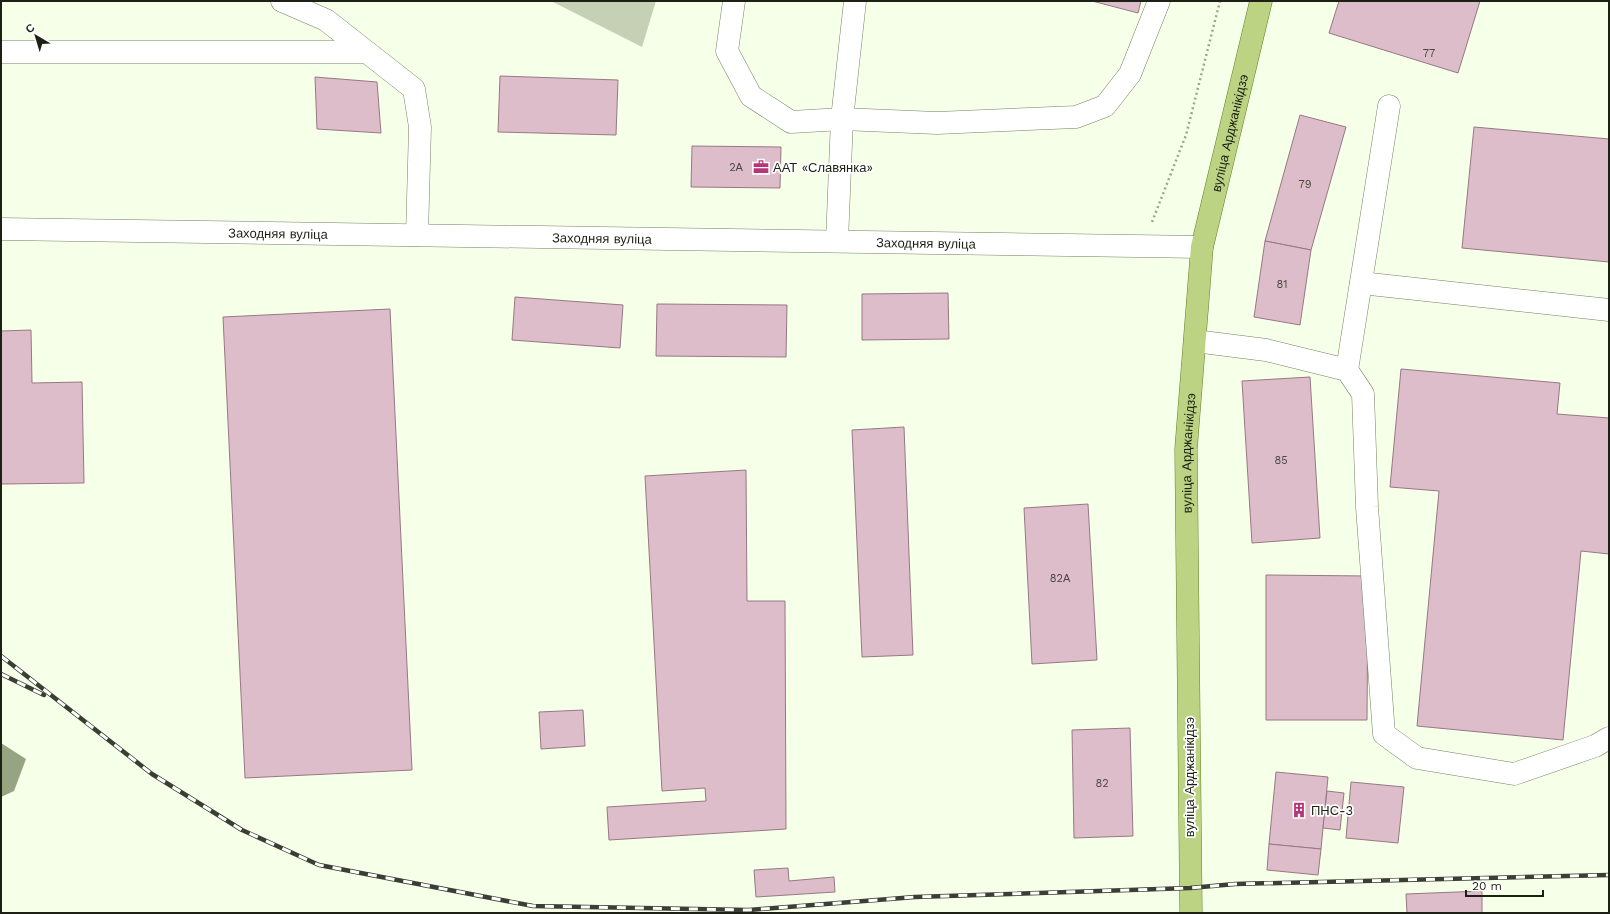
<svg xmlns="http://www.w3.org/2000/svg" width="1610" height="914" font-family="'Work Sans',sans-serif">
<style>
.green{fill:#c5d0b5}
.water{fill:#97a482}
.building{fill:#ddbdc9;stroke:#967884}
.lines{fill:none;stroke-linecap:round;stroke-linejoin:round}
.minor-casing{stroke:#768066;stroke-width:23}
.major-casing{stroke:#668126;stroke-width:23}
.path{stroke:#9da492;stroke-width:2.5;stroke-dasharray:2 3;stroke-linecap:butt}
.minor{stroke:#fff;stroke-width:22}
.major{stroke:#bbd382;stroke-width:22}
.rail-casing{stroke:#3b3f33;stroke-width:4.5}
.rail{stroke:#fff;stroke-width:3;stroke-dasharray:9;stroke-linecap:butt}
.labels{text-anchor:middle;stroke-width:3.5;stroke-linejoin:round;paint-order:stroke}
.number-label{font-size:11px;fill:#4c4742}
.street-label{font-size:13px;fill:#1c2015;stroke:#fff}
.poi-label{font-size:13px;fill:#1c2015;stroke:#fff;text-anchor:start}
</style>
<rect width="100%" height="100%" fill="#f6ffe8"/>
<polygon class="green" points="551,1 656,1 642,47"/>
<polygon class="water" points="1,743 26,759 14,791 1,797"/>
<g class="building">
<polygon points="1092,1 1141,1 1138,13"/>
<polygon points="1339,1 1480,1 1458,73 1329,33"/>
<polygon points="500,76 618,80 616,135 498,132"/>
<polygon points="315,77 377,82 381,133 317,129"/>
<polygon points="1300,115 1346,127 1311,250 1265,241"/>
<polygon points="1474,127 1609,139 1609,262 1462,248"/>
<polygon points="692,146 781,147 780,188 691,187"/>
<polygon points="1265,241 1311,250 1300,325 1254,317"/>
<polygon points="948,293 949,339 862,340 862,294"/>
<polygon points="515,297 623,305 620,348 512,340"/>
<polygon points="657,304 787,305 786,357 656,356"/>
<polygon points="390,309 412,770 245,778 223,317"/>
<polygon points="31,330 32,383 82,382 84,483 1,484 1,331"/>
<polygon points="1401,369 1560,383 1557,414 1609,418 1609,554 1581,551 1563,740 1417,726 1439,491 1390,487"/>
<polygon points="1310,377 1320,538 1252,543 1242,381"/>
<polygon points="904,427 913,655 862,657 852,430"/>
<polygon points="746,470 747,601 785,601 786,829 609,840 607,807 706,801 705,788 662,791 645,476"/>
<polygon points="1088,504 1097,660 1032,664 1024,508"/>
<polygon points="1266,575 1368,576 1367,720 1266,720"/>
<polygon points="583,710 585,746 541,749 539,712"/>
<polygon points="1130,728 1133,836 1074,838 1072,730"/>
<polygon points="1276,772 1328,777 1321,849 1269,844"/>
<polygon points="1351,782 1404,787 1398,843 1346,838"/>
<polygon points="1327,791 1344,793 1340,830 1323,828"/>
<polygon points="1269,844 1321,849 1318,875 1267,870"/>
<polygon points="788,868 789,881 834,877 835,892 756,897 754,870"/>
<polygon points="1482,891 1482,913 1407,913 1406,894"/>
</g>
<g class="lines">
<defs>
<g id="minor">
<polyline points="282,1 326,20 414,89 420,127 417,235"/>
<polyline points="734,1 727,51 751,96 791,122 842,119 937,123 1076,117 1105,106 1130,74 1159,1"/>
<polyline points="1,52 366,52"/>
<path id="s1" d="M1 229 1202 247"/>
<polyline points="837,241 842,119 855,1"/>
<polyline points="1361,283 1609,310"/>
<polyline points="1195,341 1266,350 1347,370 1363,394 1367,507 1384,734 1417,758 1514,774 1595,746 1609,738"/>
<polyline points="1347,370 1389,106"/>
</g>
<g id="major">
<path id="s2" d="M1191 913 1186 449 1202 247 1261 1"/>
</g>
</defs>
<use href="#minor" class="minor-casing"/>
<use href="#major" class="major-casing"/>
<polyline class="path" points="1152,222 1186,135 1220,1"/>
<use href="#minor" class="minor"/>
<use href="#major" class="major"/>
<defs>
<g id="rail">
<polyline points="1,656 152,774 242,830 319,865 533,906 749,910 915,897 1190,888 1235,884 1609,875"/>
<polyline points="1,674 44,695"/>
</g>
</defs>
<use href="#rail" class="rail-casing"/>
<use href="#rail" class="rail"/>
</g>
<defs>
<symbol id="office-bare" viewBox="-9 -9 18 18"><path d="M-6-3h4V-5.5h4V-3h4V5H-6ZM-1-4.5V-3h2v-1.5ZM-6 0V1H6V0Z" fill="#b8347a" stroke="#fff" stroke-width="2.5" paint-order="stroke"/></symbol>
<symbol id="building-bare" viewBox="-9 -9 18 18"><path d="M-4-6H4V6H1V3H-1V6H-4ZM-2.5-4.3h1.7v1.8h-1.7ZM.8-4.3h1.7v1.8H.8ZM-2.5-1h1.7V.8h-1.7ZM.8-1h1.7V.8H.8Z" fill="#b8347a" stroke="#fff" stroke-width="2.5" paint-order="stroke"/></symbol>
</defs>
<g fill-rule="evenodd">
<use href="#office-bare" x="750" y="156" width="22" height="22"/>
<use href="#building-bare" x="1288" y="799" width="22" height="22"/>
</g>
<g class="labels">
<g class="number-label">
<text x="1429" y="57">77</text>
<text x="736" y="171">2А</text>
<text x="1305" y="188">79</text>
<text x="1282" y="288">81</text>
<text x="1281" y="464">85</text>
<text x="1060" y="582">82А</text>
<text x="1102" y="787">82</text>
</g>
<g class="street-label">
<text dy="5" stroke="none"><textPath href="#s2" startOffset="784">вуліца Арджанікідзэ</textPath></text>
<text dy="5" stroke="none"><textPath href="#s1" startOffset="277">Заходняя вуліца</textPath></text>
<text dy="5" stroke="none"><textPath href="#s1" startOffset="601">Заходняя вуліца</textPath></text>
<text dy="5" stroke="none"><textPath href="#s1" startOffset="925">Заходняя вуліца</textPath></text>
<text dy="5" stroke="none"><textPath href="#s2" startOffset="460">вуліца Арджанікідзэ</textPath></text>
<text transform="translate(1189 777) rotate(-90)" y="5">вуліца Арджанікідзэ</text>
</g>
<g class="poi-label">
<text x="773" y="172">ААТ «Славянка»</text>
<text x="1311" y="815">ПНС-3</text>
</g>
</g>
<rect width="1610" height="914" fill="none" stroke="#1c2015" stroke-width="4"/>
<g transform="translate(36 36) rotate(322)" stroke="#ffffff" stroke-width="3" paint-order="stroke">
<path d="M0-3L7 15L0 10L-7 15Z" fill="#1c2015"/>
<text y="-6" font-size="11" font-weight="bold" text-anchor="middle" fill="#1c2015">С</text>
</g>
<path d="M1466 890v6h77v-6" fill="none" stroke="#1c2015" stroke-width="2"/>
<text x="1472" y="890" font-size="12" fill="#1c2015" stroke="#ffffff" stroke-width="3" paint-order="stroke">20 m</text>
</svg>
